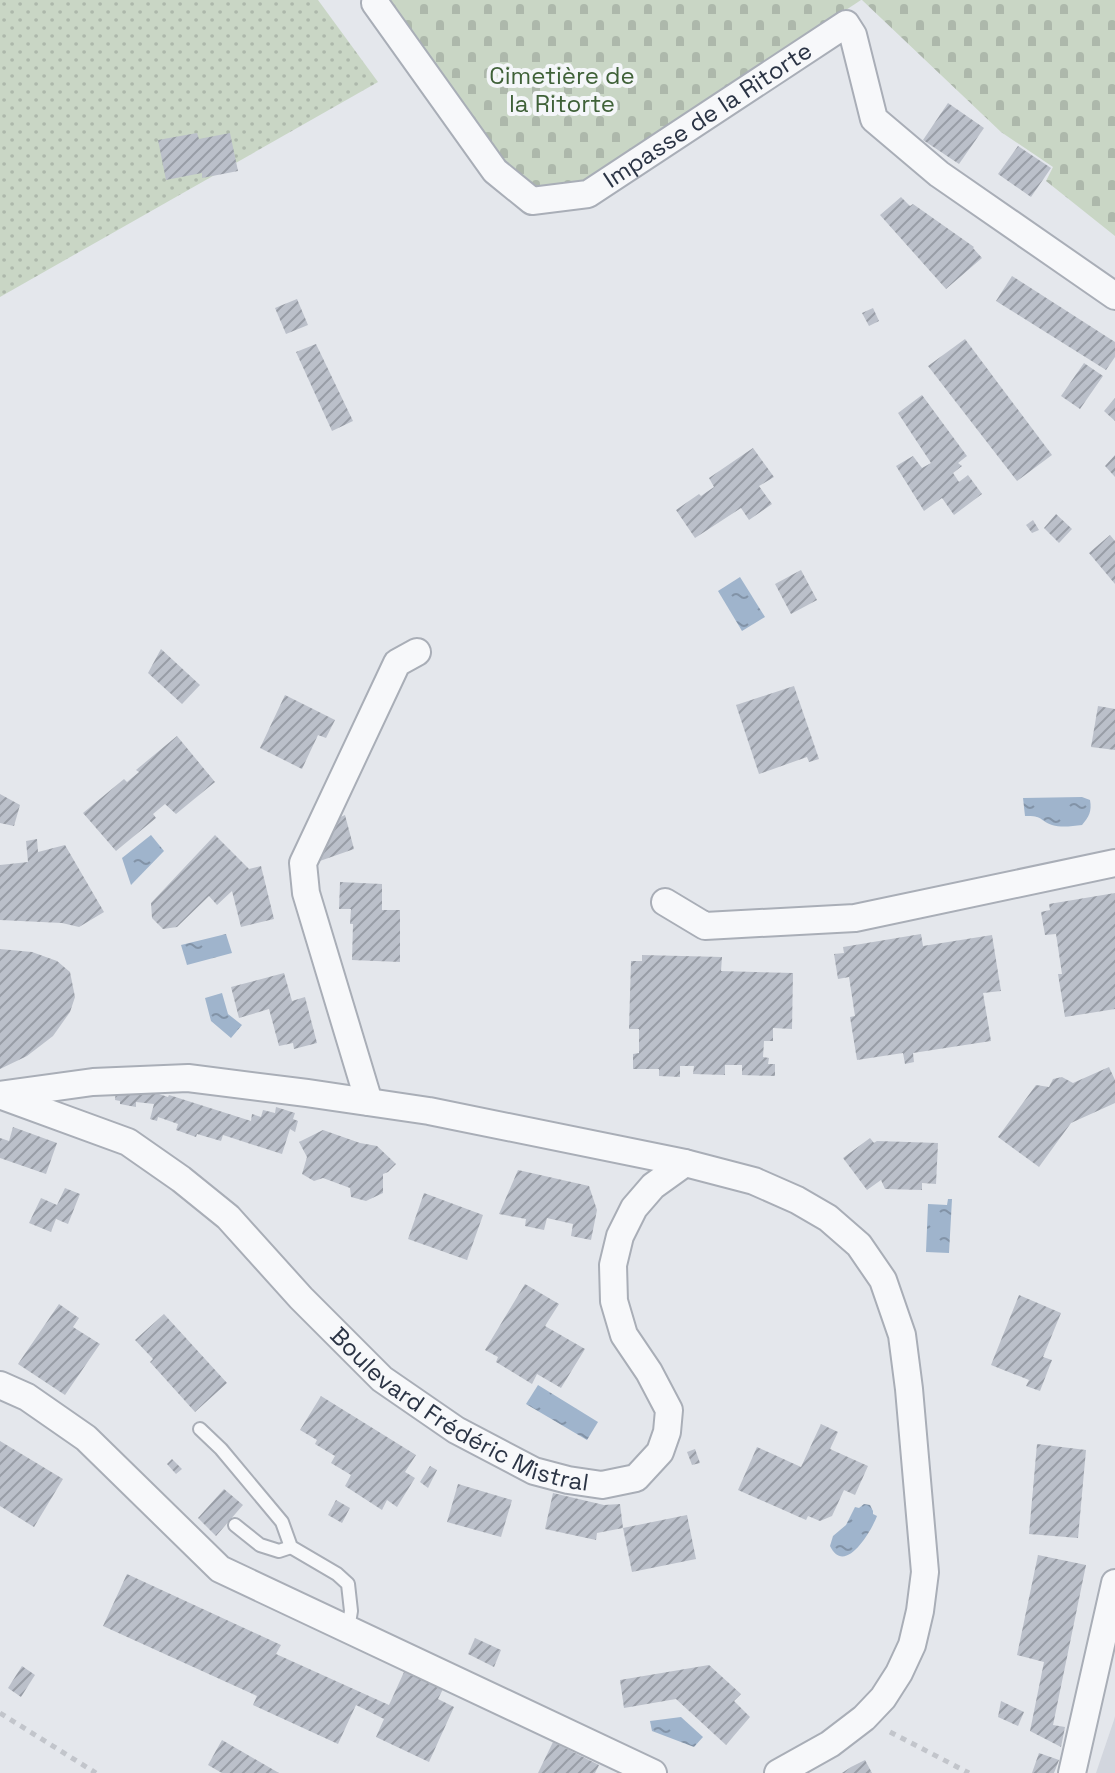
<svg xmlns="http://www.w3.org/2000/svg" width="1115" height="1773" font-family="'Space Grotesk',sans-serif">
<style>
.built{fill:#d2d6de}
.grass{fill:url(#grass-dots)}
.cemetery{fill:url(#cemetery-stones)}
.water{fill:url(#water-ripples)}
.building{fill:url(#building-hatch)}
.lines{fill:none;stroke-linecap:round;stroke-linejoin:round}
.lane-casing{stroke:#a9aeb7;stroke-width:16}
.street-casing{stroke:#a9aeb7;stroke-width:30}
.path{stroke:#c2c5cb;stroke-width:5;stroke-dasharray:6 6;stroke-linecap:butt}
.lane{stroke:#f7f8fa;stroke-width:12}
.street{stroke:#f7f8fa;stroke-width:26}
.labels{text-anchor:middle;stroke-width:8;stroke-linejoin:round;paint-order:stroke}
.park-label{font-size:24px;fill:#3f6138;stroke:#f4f6f9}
.street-label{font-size:24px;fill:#2b3445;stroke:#f4f6f9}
</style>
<defs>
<pattern id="grass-dots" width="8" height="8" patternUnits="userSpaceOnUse" patternTransform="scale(2)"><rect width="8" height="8" fill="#c9d6c5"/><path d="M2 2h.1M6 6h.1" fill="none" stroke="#adb8ab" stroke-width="1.8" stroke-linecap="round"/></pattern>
<pattern id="cemetery-stones" width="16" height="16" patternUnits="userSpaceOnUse" patternTransform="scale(2)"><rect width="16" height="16" fill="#c9d6c5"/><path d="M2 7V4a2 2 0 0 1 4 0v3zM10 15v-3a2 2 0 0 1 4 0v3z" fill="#adb8ab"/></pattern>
<pattern id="water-ripples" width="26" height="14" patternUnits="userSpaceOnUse" patternTransform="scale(2)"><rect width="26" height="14" fill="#9fb4cc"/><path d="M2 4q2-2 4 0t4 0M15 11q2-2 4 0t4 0" fill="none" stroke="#8293a7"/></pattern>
<pattern id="building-hatch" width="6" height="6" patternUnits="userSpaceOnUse" patternTransform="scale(2)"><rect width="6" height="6" fill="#bbc0ca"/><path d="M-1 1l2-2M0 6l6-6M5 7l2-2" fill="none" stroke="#989da6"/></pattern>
</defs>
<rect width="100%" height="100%" fill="#e4e7ec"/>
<polygon class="built" points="1115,1716 1115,1773 1096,1773 1114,1720"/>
<polygon class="grass" points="0,0 318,0 378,82 0,297"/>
<g class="cemetery">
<polygon points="388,0 861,0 582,185 537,188 504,163"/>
<polygon points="862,0 1115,0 1115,236 1046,181 1053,167 1001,132"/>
</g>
<g class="water">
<polygon points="740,577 765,617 742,631 718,591"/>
<path d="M1082 797 1090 800C1092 811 1089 817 1082 825 1072 826 1062 828 1052 825 1037 819 1044 816 1025 816L1023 798Z"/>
<polygon points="151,835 164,851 131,885 122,858"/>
<polygon points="226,934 232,953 187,965 181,945"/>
<polygon points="222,993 228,1014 242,1025 231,1038 211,1021 205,998"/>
<polygon points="948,1199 952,1199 949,1253 926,1252 928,1204 947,1205"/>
<polygon points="538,1385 598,1422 587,1440 526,1404"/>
<path d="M864 1504 870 1505 873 1511V1514L877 1516C872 1530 845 1577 830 1546L833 1536 846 1525 855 1507 859 1508Z"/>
<polygon points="681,1717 703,1737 694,1747 652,1731 650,1721"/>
</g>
<g class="building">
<polygon points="948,103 984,128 959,164 923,140"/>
<polygon points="197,133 199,139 230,133 238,171 202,178 202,173 166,180 158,140"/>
<polygon points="1018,146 1051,168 1031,197 998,174"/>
<polygon points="901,197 910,206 913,204 974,247 973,248 982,258 946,289 880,215"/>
<polygon points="1012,276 1115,342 1115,357 1106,370 996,301"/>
<polygon points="297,299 308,325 286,334 275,308"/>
<polygon points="873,308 879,321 869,326 862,313"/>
<polygon points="965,339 1052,455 1017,481 928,366"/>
<polygon points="316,344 353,421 332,431 296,352"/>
<polygon points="1084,363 1103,376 1080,409 1061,396"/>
<polygon points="922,395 967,456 958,463 962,466 953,473 959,482 968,475 982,494 954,515 942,498 924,511 896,466 913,456 922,468 931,463 898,413"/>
<polygon points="1115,398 1115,421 1104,411"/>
<polygon points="753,448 774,477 759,486 772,504 749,520 741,508 695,538 676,510 699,494 701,496 714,487 709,478"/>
<polygon points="1115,455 1115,477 1105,466"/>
<polygon points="1056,514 1072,529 1059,543 1044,528"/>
<polygon points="1033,520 1039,530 1032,533 1026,525"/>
<polygon points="1110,535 1115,541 1115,584 1089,553"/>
<polygon points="801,570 817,600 791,614 775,584"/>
<polygon points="161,649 200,685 182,704 148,673"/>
<polygon points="794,686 819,759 809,762 807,757 759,774 736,705"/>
<polygon points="285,695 335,720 326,738 318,735 302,769 260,748"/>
<polygon points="1098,706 1115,709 1115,750 1091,747"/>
<polygon points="177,736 215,782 176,814 165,804 153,814 156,818 116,851 83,813 124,779 127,782 139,772 136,770"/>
<polygon points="0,794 20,805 14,826 0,823"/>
<polygon points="345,815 354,849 317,862 332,821"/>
<polygon points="215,835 249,869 261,866 274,919 241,927 232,891 217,905 209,896 177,927 163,929 152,918 151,903"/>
<polygon points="37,839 38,852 65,845 104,912 79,927 62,923 0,920 0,865 28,862 26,841"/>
<polygon points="340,882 382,884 382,910 400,910 400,962 352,960 353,924 350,924 351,909 339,909"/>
<polygon points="1115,893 1115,1009 1065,1017 1058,974 1062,974 1056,934 1045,935 1041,912 1050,910 1049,904"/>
<polygon points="921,934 923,946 992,935 1001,991 983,993 991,1041 913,1053 914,1062 905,1064 903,1053 857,1060 850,1017 855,1016 849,977 838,979 834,954 844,953 843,947"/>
<polygon points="0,949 32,952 57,961 70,972 75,997 70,1012 53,1036 27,1056 0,1069"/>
<polygon points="642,955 722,957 721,971 793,973 792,1029 773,1028 773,1041 764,1041 763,1057 769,1058 768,1064 775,1064 775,1076 742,1075 742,1065 725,1065 725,1075 693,1074 694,1066 680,1066 680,1077 659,1076 659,1069 633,1069 633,1054 639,1053 639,1029 629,1029 631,961 642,961"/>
<polygon points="284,973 292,1001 305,997 317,1043 294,1049 293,1043 279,1046 269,1009 239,1018 231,987"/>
<polygon points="1109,1067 1115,1080 1115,1103 1071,1123 1039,1167 998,1137 1036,1085 1049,1087 1053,1079 1062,1077 1073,1083"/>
<polygon points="116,1089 150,1091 168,1097 169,1095 251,1121 252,1114 261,1117 263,1110 275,1113 276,1107 295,1113 293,1119 298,1121 295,1132 290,1129 282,1154 223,1135 221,1141 197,1134 196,1137 176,1130 178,1124 158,1117 157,1121 150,1119 154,1104 136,1102 136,1107 120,1104 120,1101 115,1100"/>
<polygon points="13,1127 57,1143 46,1174 0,1158 0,1138 9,1141"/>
<polygon points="323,1130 360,1143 377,1146 396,1164 388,1172 383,1174 383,1193 366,1201 351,1197 350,1188 323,1178 314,1181 302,1174 307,1157 299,1142"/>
<polygon points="870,1138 874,1143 877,1141 938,1143 936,1184 922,1183 922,1190 885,1189 881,1180 867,1190 843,1158"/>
<polygon points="518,1170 589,1186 597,1210 591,1240 571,1236 573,1224 547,1218 544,1230 525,1226 526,1219 499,1214"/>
<polygon points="65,1188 80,1194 68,1224 56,1219 51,1232 29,1223 41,1198 57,1205"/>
<polygon points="424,1193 483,1215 467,1260 408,1239"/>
<polygon points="525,1284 559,1304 545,1326 585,1349 561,1388 537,1374 532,1384 496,1362 498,1357 485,1350"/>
<polygon points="1019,1295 1061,1313 1043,1357 1052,1360 1040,1391 1026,1386 1029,1380 991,1365"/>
<polygon points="59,1304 79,1318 73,1327 100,1344 65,1395 18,1364"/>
<polygon points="164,1314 227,1383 195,1412 150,1362 153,1359 135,1340"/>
<polygon points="321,1396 416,1455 405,1472 415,1478 397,1507 387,1500 382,1510 345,1486 351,1475 331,1463 335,1456 315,1444 317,1440 300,1430"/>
<polygon points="821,1424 838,1432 830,1449 868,1466 855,1495 844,1490 832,1516 820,1521 808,1516 806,1520 738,1490 757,1447 801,1467"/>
<polygon points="0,1441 63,1479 34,1527 0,1506"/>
<polygon points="1037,1444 1086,1450 1078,1538 1029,1534"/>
<polygon points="695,1449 700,1463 692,1465 687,1452"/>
<polygon points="172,1459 182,1469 176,1474 167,1464"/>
<polygon points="430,1466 437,1470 428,1488 420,1482"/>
<polygon points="458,1484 512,1500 501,1537 447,1522"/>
<polygon points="224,1489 243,1505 216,1536 198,1518"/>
<polygon points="553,1493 604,1505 620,1504 623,1528 597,1533 596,1540 545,1529"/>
<polygon points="336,1500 350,1508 342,1523 328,1515"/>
<polygon points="687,1515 696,1559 632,1572 623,1528"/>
<polygon points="1038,1555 1086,1565 1053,1725 1065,1727 1061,1747 1030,1731 1044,1662 1017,1655"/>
<polygon points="127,1574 281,1645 276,1654 389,1705 404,1672 443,1689 438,1699 454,1707 429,1762 376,1737 384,1719 356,1705 338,1744 253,1705 257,1696 103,1626"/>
<polygon points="475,1638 501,1650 494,1667 468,1654"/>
<polygon points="709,1665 741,1694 734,1701 750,1717 726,1745 676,1699 624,1708 620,1680"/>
<polygon points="22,1666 35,1675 21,1697 8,1688"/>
<polygon points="1001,1701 1024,1712 1018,1726 998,1717"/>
<polygon points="222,1740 279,1773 222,1773 208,1765"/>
<polygon points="553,1742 599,1765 595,1773 538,1773"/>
<polygon points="1039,1753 1059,1760 1054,1773 1032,1773"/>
<polygon points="865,1760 872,1773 842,1773 851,1767"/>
</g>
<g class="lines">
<defs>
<g id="lane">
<polyline points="200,1429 221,1449 282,1522 291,1547 337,1574 348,1584 351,1611 348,1629"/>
<polyline points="235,1525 260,1545 279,1551 291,1547"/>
</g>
<g id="street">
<path id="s1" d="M375 3 495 171 532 201 588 194 846 24 853 35 874 119 939 174 1115 296"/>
<polyline points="665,902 705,926 855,918 1115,863"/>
<polyline points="0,1095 93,1082 188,1078 307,1093 429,1111 685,1163 754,1181 797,1200 828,1218 859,1245 883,1280 902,1335 909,1389 925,1572 920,1611 912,1645 899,1673 883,1698 864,1718 830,1744 778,1773"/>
<path id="s2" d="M2 1096 128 1142 181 1179 228 1217 301 1298 382 1379 456 1430 534 1471 568 1480 602 1485 636 1478 660 1452 667 1432 669 1410 649 1372 624 1335 614 1301 613 1265 620 1236 634 1208 653 1186 685 1163"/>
<polyline points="369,1102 306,893 303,863 397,663 417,652"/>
<polyline points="0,1385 27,1397 86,1438 220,1569 653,1773"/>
<polyline points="1072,1773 1115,1583"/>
</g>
</defs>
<use href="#lane" class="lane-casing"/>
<use href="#street" class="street-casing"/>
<g class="path">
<polyline points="0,1713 96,1773"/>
<polyline points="890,1732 969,1773"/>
</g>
<use href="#lane" class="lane"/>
<use href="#street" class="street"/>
</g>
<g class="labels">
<g class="park-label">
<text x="562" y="84">Cimetière de<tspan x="562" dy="28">la Ritorte</tspan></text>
</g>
<g class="street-label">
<text dy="8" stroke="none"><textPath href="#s1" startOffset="454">Impasse de la Ritorte</textPath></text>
<text dy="8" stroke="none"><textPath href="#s2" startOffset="566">Boulevard Frédéric Mistral</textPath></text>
</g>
</g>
</svg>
